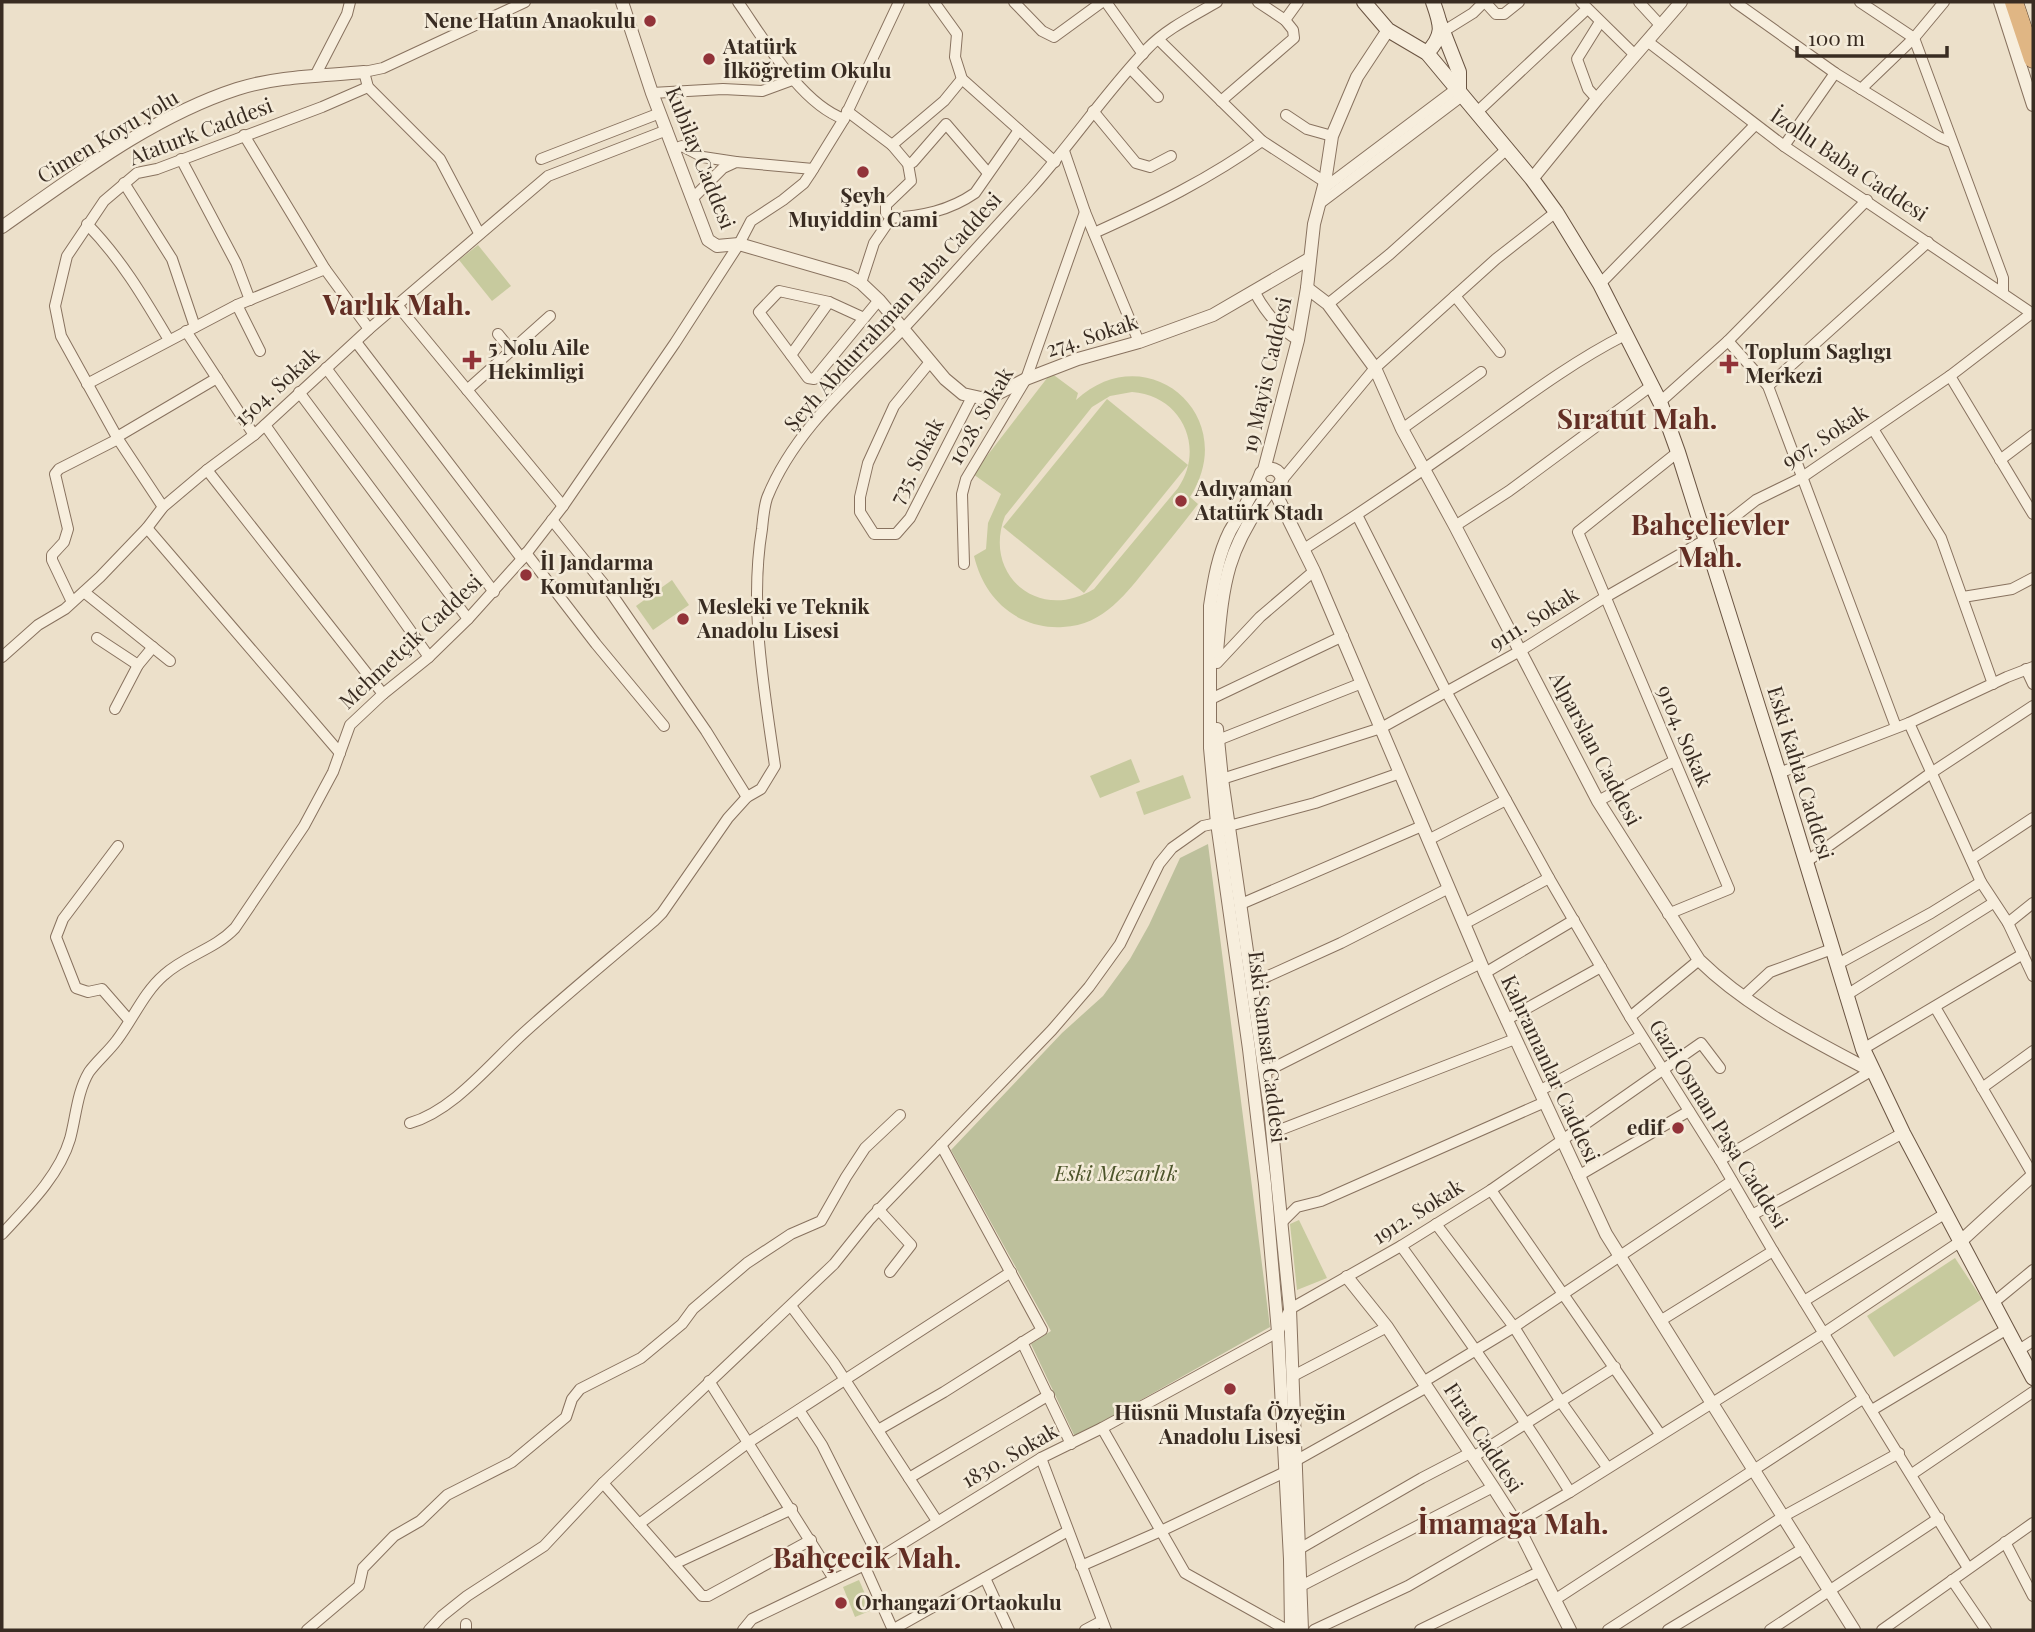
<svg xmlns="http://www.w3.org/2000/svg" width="2035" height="1632" font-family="'Playfair Display',serif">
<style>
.green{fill:#c7ca9e;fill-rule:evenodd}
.cemetery{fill:#bdc09c}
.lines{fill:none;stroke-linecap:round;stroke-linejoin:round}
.minor-casing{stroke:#88725f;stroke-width:12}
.tertiary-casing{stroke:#88725f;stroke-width:14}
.secondary-casing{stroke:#6a5442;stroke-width:16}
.trunk-casing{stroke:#564133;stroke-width:19}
.minor{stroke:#f7eedd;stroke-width:10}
.tertiary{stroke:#f7eedd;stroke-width:12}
.secondary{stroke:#f7eedd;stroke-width:14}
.trunk{stroke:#e0b684;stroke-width:18}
.poi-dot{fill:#923339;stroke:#f4ebd9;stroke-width:2.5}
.labels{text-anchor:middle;stroke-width:5;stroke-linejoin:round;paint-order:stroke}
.poi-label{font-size:21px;font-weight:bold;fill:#392c22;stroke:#f4ebd9;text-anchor:start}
.street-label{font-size:21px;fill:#392c22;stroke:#f4ebd9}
.park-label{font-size:21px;font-style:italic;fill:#4c542a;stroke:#f4ebd9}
.district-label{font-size:28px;font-weight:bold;fill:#632e24;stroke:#f4ebd9}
</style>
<rect width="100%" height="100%" fill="#ece0ca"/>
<g class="green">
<polygon points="478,245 511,286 492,301 459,260"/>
<path d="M1051 373 1078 393 1076 400C1147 335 1242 416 1190 497L1198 504C1183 524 1167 543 1151 563 1126 593 1105 625 1063 627 1048 628 1034 625 1021 619 995 605 981 584 974 556L986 549 988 523 1001 494 973 474ZM1132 392C1181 395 1206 447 1178 488L1094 589C1039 623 982 575 1005 516L1092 407 1110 396Z"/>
<polygon points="1107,399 1188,465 1084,593 1003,527"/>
<polygon points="672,580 689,605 653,630 636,606"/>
<polygon points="1131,759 1140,782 1100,798 1090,776"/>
<polygon points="1183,775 1191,798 1144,815 1136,792"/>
<polygon points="1299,1220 1327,1278 1297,1290 1290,1224"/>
<polygon points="1955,1258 1982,1299 1894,1357 1867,1316"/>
<polygon points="859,1580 872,1610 855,1617 843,1587"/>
</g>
<polygon class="cemetery" points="1208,844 1270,1327 1075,1437 1031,1344 1051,1331 951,1150 1062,1033 1103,996 1130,959 1149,925 1180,858"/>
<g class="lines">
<defs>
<g id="minor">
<path d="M738 2C764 39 800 103 844 119"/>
<polyline points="934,2 957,34 955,57 962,79 1055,162"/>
<polyline points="1014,2 1042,31 1054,37 1102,2"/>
<polyline points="1106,2 1143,54"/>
<polyline points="1258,2 1285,20"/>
<polyline points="1485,2 1496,14 1504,14 1519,2"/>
<polyline points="1581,2 1635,55"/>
<polyline points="1639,2 1661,26"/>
<polyline points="1735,2 1835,73 1939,137 1951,142"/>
<polyline points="1860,2 1914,38 2003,278 2003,293"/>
<polyline points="1444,31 1473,13 1484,2"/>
<polyline points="1159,40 1262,141 1325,182"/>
<polyline points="1647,41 1784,146 2033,314"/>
<polyline points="1131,69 1158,97"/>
<polyline points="315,76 347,14 350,2"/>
<polyline points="1861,89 1914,38 1944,2"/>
<polyline points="652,93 723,89 762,91 792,80"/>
<polyline points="1597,99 1588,89 1577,59 1600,22"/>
<polyline points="1221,101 1294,38 1293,30 1285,20 1298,2"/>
<polyline points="847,111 892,145 908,164 911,181 886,205 886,213 891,218"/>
<polyline points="1093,111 1136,163 1150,167 1171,156"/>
<polyline points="1476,113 1587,9"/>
<polyline points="1286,115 1307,129 1332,136"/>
<polyline points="244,135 325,269 369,329"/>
<polyline points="892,145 944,101 962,79"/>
<polyline points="1784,146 1835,73"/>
<polyline points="674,149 682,146 703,157 736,162"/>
<polyline points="1064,151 1085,212 1139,342"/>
<polyline points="181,159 236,263 250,300"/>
<polyline points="541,159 660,113"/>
<polyline points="908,164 913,162 946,124 988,173"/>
<polyline points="124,183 172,259 195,327"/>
<polyline points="1323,189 1456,89"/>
<polyline points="692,199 723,168 736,162 813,169"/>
<polyline points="1319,204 1462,96"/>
<path d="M891 218C922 216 949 211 975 193L1019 130"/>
<path d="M87 224C122 260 144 298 169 340"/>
<polyline points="479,233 440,159 368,87 364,72 383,68 525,2"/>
<path d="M1094 233C1152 207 1211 178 1262 141"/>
<polyline points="861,283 874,243 891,218"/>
<polyline points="1600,284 1755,125"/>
<path d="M1254 291C1264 310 1279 329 1298 340"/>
<polyline points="1455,296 1500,352"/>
<polyline points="1328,304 1390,254 1507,149"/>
<polyline points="237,305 260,351"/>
<polyline points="397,305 563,506"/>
<polyline points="864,318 829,302 779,291 759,312 808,378 814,379 879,300"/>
<polyline points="186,331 254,435"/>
<polyline points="498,334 511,350"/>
<polyline points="1728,341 1768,386 1896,727"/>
<polyline points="356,342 522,559"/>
<polyline points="791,355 829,302"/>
<polyline points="930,362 894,406 868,463 860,497 860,512 874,534 896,534 910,518 972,397"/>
<polyline points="326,368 494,592"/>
<polyline points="1950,376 2033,514"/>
<polyline points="87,384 237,305 325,269"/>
<polyline points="1768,386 1928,242"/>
<polyline points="467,390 550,316"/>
<polyline points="299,392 468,619"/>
<polyline points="1660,402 1728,341 1867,200"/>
<polyline points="265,425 429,657"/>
<polyline points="1402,429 1481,372"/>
<polyline points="1873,429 1941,538 1993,684"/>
<polyline points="117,437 217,378"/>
<polyline points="2000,460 2033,435"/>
<polyline points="207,470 383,694"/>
<polyline points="1282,480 1375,368 1496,259 1556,212"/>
<polyline points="163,507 118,439 61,336 55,306 67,256 104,201 137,173 157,169 322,107 368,87"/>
<polyline points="1357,515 1447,693 1549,878 1630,1017 1720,1160 1773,1251 1968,1568"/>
<polyline points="552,520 611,593 706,731 747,797"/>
<polyline points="1455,526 1509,491 1651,386"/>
<polyline points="147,528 340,753"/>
<path d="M1304 549C1357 515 1409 480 1460 444 1514 406 1566 365 1625 335"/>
<polyline points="526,553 596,644 664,726"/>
<polyline points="964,564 962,494 966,479 1026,379 1085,212"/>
<polyline points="84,592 170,661"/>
<polyline points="1963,597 2012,589 2033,578"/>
<polyline points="72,602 52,560 52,555 64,542 68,529 55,474 59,469 118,439"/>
<polyline points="97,638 138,665"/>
<polyline points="2,657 38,625 65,609 100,577 147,528 163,507 207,470 254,435 369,329 548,176 667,130"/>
<polyline points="1217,663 1260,617 1314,571"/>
<polyline points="2026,669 2033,684"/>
<polyline points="1215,697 1343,636"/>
<polyline points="115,709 138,665 153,647"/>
<polyline points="1909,723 1981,882 2008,923 2033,976"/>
<polyline points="1218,740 1362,683"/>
<polyline points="1779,773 1909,723 2007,677 2033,667"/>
<polyline points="1222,779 1381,728 1520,651 1604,598 1705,540 1756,500 1801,478 1950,376 2032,313"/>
<polyline points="1598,801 1674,761"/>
<polyline points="1428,840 1506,800"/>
<polyline points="118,846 63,919 56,937 76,988 88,992 102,989 129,1020"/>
<polyline points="1971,859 2033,818"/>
<polyline points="1806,862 1931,773 2033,706"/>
<polyline points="1241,904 1422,826"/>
<polyline points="1668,914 1729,889 1578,532 1678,452"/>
<polyline points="2008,923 2033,903"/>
<polyline points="1464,924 1549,878"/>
<polyline points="1836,965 1931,913 1981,882"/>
<polyline points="1485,973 1574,920"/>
<polyline points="1253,983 1341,943 1449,888"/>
<polyline points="1744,996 1770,972 1832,949"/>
<polyline points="1845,996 1993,903"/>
<polyline points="1935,1007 2033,1175"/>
<polyline points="1630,1017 1699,960"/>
<polyline points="1506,1020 1601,967"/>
<polyline points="1863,1049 2023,954"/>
<polyline points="1265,1072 1481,963"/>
<polyline points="1982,1088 2033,1051"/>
<polyline points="1539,1091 1641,1036"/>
<path d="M410 1123C455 1110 492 1061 527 1030 568 993 612 957 654 921L662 913 728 818 747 797 761 789 775 766C764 688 749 607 762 529 763 519 764 507 767 498 794 430 854 380 903 329 945 284 986 237 1028 192 1070 146 1104 94 1147 49 1166 29 1193 16 1217 2"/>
<polyline points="1272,1133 1515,1039"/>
<polyline points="1720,1160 1871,1071"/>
<polyline points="1578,1176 1689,1111"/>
<polyline points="1491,1190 1660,1434"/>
<polyline points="878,1209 911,1245 890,1272"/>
<polyline points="1752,1215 1903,1133"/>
<polyline points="1281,1223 1297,1207 1321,1201 1545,1102"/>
<polyline points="1436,1224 1514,1327 1561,1402 1607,1467"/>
<path d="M2 1234C27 1207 59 1176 70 1139 76 1117 77 1092 89 1072 97 1061 109 1051 117 1040 133 1019 144 992 164 975 186 955 214 950 235 928L304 826 333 772 350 725 383 694 429 657 468 619 522 559 563 506 675 343 739 244 751 221 783 200 804 183 810 174 844 119 899 2"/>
<path d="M1401 1246C1460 1327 1517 1407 1570 1492"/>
<polyline points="1804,1301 1946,1213"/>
<polyline points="1993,1303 2033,1270"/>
<polyline points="791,1306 834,1363 937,1521"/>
<polyline points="1660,1321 1773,1251"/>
<polyline points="1022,1342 1071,1444"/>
<polyline points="2019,1350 2033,1341"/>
<polyline points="1293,1376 1387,1327"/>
<polyline points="709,1381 834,1579"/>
<polyline points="1423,1382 1514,1327 1732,1181"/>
<polyline points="799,1410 822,1445 879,1558"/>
<polyline points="1872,1410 2007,1329"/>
<polyline points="1102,1428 1185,1573 1287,1630"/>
<polyline points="878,1430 944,1392 1042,1330 941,1145"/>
<polyline points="1473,1457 1615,1367"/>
<polyline points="1041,1458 1106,1630"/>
<polyline points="1297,1460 1427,1387"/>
<polyline points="1912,1474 2033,1392"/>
<polyline points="909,1478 1049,1395"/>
<polyline points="603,1483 702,1596 708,1596 811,1540"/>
<polyline points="639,1524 749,1442 1011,1272"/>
<polyline points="2005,1542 2033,1596"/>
<polyline points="1301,1548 1422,1478 1470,1453"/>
<polyline points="674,1564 792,1509"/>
<polyline points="864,1565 893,1630"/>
<polyline points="1081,1566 1161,1531 1283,1473"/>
<polyline points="985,1578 1009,1630"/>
<polyline points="1952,1580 1986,1630"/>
<polyline points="1301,1586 1493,1487"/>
<polyline points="1556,1599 1864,1398"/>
<polyline points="466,1624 466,1630"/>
<polyline points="307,1630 359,1586 363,1568 394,1536 420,1521 447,1495 512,1462 566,1417 572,1399 580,1389 641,1358 682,1324 693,1309 747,1263 791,1234 821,1221 846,1177 865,1148 900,1115"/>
<polyline points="429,1630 442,1616 467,1596 544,1546 603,1483 834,1264 870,1219 1052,1030 1089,987 1120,944 1159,864 1172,848 1203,826 1217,823 1229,826 1315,803 1400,773"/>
<polyline points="743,1630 752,1619 879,1558 1041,1458 1102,1428 1278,1332 1290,1309 1401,1246 1491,1190 1701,1043 1720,1068"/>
<polyline points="892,1630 1068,1531"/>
<polyline points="1085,1630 1102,1621"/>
<polyline points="1314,1630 1408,1586 1570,1492 1824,1333 1961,1241"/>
<polyline points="1420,1630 1541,1571"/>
<polyline points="1608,1630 1784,1516 1899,1453"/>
<polyline points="1668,1630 1804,1548"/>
<polyline points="1770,1630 1939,1518"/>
<polyline points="1882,1630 2033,1523"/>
</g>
<g id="tertiary">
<polyline points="622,2 652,93 708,240 717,246 739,244 849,276 861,283 879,300 945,379 963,394 981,398 995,395 1026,379 1078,359 1139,342 1213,315 1309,259"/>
<polyline points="2000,2 2033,105"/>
<polyline points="1532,179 1597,99 1681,2"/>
<path d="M2 227C75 176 151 117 237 89 277 76 322 76 364 72"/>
<path d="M1307 288 1328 304 1375 368 1402 429 1455 526 1598 801 1699 960C1748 1008 1811 1039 1871 1071"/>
<polyline points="1264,470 1298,340 1307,288 1314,224 1325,182 1332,136 1357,77 1388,30"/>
<path d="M1259 479 1262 486 1271 490 1277 488 1282 480C1280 469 1270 465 1261 473 1254 493 1241 512 1230 531 1218 555 1214 580 1210 606V748L1217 823 1249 1049 1265 1184 1278 1332 1290 1559 1291 1630"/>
<polyline points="1274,490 1314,571 1485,973 1606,1234 1854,1630"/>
<path d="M1217 652C1223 581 1227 548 1271 490"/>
<polyline points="1217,729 1222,779 1270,1109 1290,1309 1302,1630"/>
<polyline points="1961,1241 2033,1175"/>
<polyline points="1347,1277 1387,1327 1493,1487 1516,1523 1570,1630"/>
</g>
<g id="secondary">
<polyline points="1364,2 1388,30 1427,53 1532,179 1556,212 1600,284 1660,402 1678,452 1779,773 1863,1049 1903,1133 2033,1378"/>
<polyline points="1439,21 1459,72 1459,93"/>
<path d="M1427 53C1445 34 1441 25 1433 2"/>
</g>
<polyline id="trunk" points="2014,2 2033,59"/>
</defs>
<use href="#minor" class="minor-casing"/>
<use href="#tertiary" class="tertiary-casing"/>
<use href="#secondary" class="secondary-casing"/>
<use href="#trunk" class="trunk-casing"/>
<use href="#minor" class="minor"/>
<use href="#tertiary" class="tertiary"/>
<use href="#secondary" class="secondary"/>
<use href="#trunk" class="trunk"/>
</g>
<g class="poi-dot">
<circle cx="650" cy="21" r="7"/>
<circle cx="709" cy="59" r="7"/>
<circle cx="863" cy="172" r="7"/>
<path d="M468.5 349.5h7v7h7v7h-7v7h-7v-7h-7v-7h7z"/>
<path d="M1725.5 353.5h7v7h7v7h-7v7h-7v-7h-7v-7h7z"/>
<circle cx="1181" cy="501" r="7"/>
<circle cx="526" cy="575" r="7"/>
<circle cx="683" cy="619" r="7"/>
<circle cx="1678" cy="1128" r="7"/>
<circle cx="1230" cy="1389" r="7"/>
<circle cx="841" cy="1603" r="7"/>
</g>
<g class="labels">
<g class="poi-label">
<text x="636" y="28" text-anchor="end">Nene Hatun Anaokulu</text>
<text x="723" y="54">Atatürk<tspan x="723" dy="24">İlköğretim Okulu</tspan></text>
<text x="863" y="203" text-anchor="middle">Şeyh<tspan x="863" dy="24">Muyiddin Cami</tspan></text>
<text x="488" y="355">5 Nolu Aile<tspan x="488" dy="24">Hekimligi</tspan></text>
<text x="1745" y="359">Toplum Saglıgı<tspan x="1745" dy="24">Merkezi</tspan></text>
<text x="1195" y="496">Adıyaman<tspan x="1195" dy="24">Atatürk Stadı</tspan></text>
<text x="540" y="570">İl Jandarma<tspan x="540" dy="24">Komutanlığı</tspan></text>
<text x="697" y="614">Mesleki ve Teknik<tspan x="697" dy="24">Anadolu Lisesi</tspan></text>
<text x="1664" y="1135" text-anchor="end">edif</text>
<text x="1230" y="1420" text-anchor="middle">Hüsnü Mustafa Özyeğin<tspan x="1230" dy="24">Anadolu Lisesi</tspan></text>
<text x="855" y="1610">Orhangazi Ortaokulu</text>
</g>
<g class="street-label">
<text transform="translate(201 132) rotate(-21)" y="7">Ataturk Caddesi</text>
<text transform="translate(108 137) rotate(-31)" y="7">Cimen Koyu yolu</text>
<text transform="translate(700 158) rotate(68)" y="7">Kubilay Caddesi</text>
<text transform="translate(1849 165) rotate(34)" y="7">İzollu Baba Caddesi</text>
<text transform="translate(893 312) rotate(-48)" y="7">Şeyh Abdurrahman Baba Caddesi</text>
<text transform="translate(1092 336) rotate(-18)" y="7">274. Sokak</text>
<text transform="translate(1267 375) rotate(-77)" y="7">19 Mayis Caddesi</text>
<text transform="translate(277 387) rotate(-42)" y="7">1504. Sokak</text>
<text transform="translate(981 416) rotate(-60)" y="7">1028. Sokak</text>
<text transform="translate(1825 437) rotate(-33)" y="7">907. Sokak</text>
<text transform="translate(917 461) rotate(-63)" y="7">735. Sokak</text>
<text transform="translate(1534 619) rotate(-32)" y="7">9111. Sokak</text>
<text transform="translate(411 642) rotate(-43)" y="7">Mehmetçik Caddesi</text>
<text transform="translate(1684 736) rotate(67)" y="7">9104. Sokak</text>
<text transform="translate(1595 749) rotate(62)" y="7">Alparslan Caddesi</text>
<text transform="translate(1800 773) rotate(73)" y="7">Eski Kahta Caddesi</text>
<text transform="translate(1267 1047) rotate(83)" y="7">Eski Samsat Caddesi</text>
<text transform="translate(1550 1069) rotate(65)" y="7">Kahramanlar Caddesi</text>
<text transform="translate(1718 1124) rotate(58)" y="7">Gazi Osman Paşa Caddesi</text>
<text transform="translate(1418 1212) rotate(-32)" y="7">1912. Sokak</text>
<text transform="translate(1483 1438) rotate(57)" y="7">Fırat Caddesi</text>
<text transform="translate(1010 1456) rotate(-30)" y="7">1830. Sokak</text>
</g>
<g class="park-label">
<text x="1116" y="1181">Eski Mezarlık</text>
</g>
<g class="district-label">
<text x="397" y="315">Varlık Mah.</text>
<text x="1637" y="429">Sıratut Mah.</text>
<text x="1710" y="535">Bahçelievler<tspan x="1710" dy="32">Mah.</tspan></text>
<text x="1513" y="1534">İmamağa Mah.</text>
<text x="867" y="1568">Bahçecik Mah.</text>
</g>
</g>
<rect width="2035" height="1632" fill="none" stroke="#392c22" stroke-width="7"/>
<path d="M1797 46v10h150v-10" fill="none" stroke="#392c22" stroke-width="3.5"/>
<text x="1808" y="46" font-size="21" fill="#392c22" stroke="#f4ebd9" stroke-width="5" paint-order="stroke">100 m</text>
</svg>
